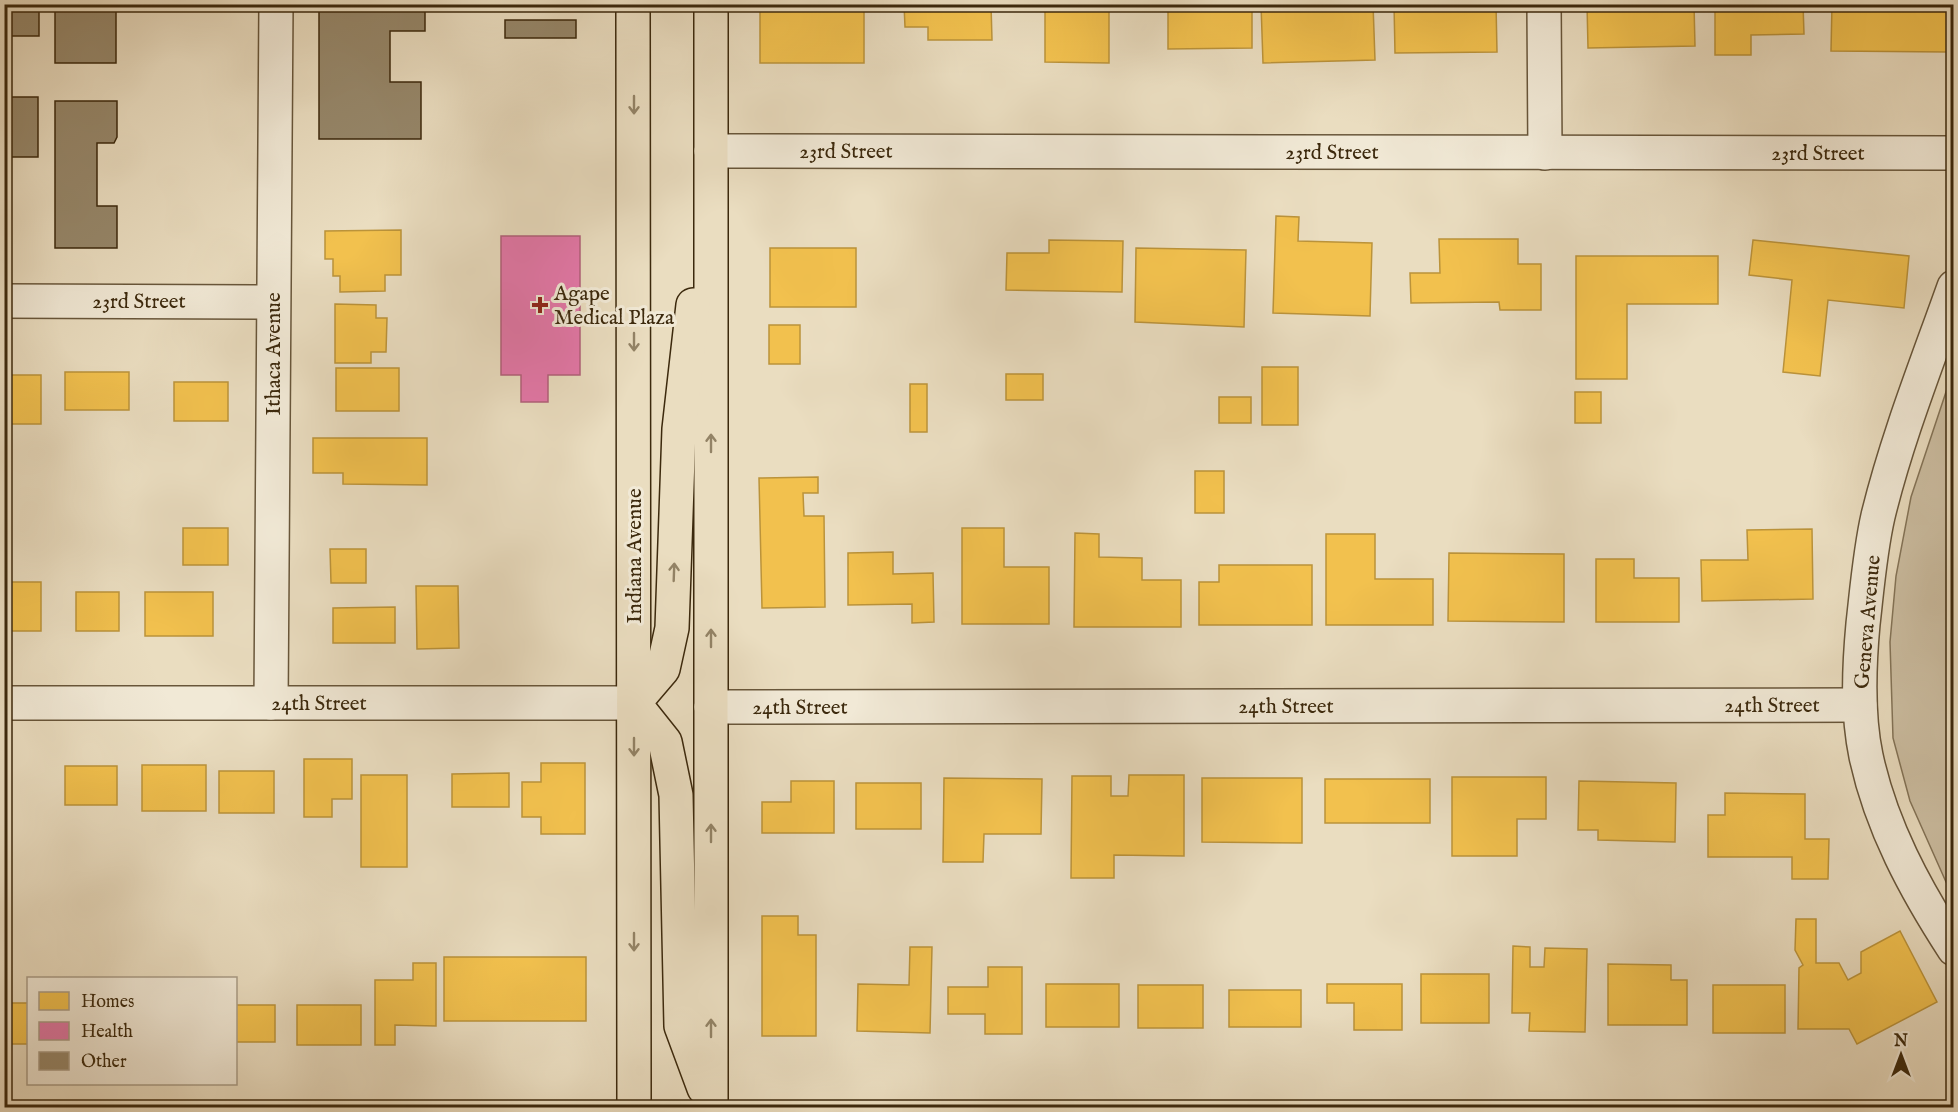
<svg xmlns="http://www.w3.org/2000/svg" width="1958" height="1112" font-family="'IM FELL English',serif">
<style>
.green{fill:#ccbea2;stroke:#847458;stroke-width:1.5}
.homes{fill:#f2c14e;stroke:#bb933a;stroke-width:1.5}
.health{fill:#e377a8;stroke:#b1607a;stroke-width:1.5}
.building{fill:#96876a;stroke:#3c290d;stroke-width:1.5}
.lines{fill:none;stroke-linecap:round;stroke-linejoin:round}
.minor-casing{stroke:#68563a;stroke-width:36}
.major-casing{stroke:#3c290d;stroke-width:36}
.minor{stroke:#f1e9d6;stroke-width:33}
.major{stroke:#eaddc0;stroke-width:33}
.oneway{stroke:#938366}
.poi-dot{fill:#8f2418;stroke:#f1e9d6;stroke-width:2}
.labels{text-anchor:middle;stroke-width:6;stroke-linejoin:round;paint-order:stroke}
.street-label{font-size:21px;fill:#3c290d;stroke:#f1e9d6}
.poi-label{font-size:21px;fill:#3c290d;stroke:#f1e9d6;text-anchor:start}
</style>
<rect width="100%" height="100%" fill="#eaddc0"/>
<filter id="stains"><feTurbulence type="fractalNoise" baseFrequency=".00333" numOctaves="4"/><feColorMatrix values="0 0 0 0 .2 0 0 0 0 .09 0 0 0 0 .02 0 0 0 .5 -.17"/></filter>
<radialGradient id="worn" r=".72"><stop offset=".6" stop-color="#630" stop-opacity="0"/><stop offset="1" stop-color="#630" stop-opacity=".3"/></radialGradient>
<polygon class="green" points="1953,371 1953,893 1946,882 1910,801 1893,738 1890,642 1896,576 1911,497"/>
<g class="homes">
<rect x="760" y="4" width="104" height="59"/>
<polygon points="904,4 991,4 992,40 928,40 928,27 905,27"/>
<polygon points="1045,4 1109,4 1109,63 1045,62"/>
<polygon points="1131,4 1252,4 1252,48 1168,49 1168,11 1131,11"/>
<polygon points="1261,4 1373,4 1375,60 1263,63"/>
<polygon points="1394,4 1496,4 1497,52 1395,53"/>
<polygon points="1587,4 1694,4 1695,46 1588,48"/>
<polygon points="1715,4 1803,4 1804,34 1751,35 1751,55 1715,55"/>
<polygon points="1832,4 1949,4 1948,52 1831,51"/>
<polygon points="1276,216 1299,217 1298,241 1372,243 1370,316 1273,313"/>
<polygon points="401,230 401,275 385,275 385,291 340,292 340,276 333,276 333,259 325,259 325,231"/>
<polygon points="1439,239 1518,239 1518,264 1541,264 1541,310 1500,310 1499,302 1411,303 1410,273 1440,273"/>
<polygon points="1049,240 1123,241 1122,292 1006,290 1007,253 1049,253"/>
<polygon points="1753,240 1909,256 1904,308 1828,300 1820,376 1783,372 1792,280 1749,275"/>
<rect x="770" y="248" width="86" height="59"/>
<polygon points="1136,248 1246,250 1244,327 1135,322"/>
<polygon points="1576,256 1718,256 1718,304 1627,304 1627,379 1576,379"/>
<polygon points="335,304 376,305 376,318 387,318 386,352 371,352 371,363 335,363"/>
<rect x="769" y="325" width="31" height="39"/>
<rect x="1262" y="367" width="36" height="58"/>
<rect x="336" y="368" width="63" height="43"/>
<rect x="65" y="372" width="64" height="38"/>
<rect x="1006" y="374" width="37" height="26"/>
<rect x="4" y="375" width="37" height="49"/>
<rect x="174" y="382" width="54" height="39"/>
<rect x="910" y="384" width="17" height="48"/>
<rect x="1575" y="392" width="26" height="31"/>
<rect x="1219" y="397" width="32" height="26"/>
<polygon points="313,438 427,438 427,485 343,484 343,473 313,473"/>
<rect x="1195" y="471" width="29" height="42"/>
<polygon points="818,477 818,493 803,493 804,516 824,516 825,607 762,608 759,478"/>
<rect x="183" y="528" width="45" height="37"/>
<polygon points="962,528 1004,528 1004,567 1049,567 1049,624 962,624"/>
<polygon points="1812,529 1813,599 1702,601 1701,560 1748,560 1747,530"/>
<polygon points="1075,533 1099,534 1099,557 1142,558 1142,580 1181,580 1181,627 1074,627"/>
<polygon points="1326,534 1375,534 1375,579 1433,579 1433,625 1326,625"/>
<polygon points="330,549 366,549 366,583 331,583"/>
<polygon points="893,552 893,574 933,573 934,622 912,623 912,604 848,605 848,553"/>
<polygon points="1449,553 1564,554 1564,622 1448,621"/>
<polygon points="1596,559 1634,559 1634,578 1679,578 1679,622 1596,622"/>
<polygon points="1219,565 1312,565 1312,625 1199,625 1199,582 1219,582"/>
<rect x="4" y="582" width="37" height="49"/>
<polygon points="416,586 458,586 459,648 417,649"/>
<rect x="76" y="592" width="43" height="39"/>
<rect x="145" y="592" width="68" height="44"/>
<polygon points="395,607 395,643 333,643 333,608"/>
<polygon points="304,759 352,759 352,799 332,799 332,817 304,817"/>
<polygon points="541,763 585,763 585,834 541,834 541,817 522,817 522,782 541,782"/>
<rect x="142" y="765" width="64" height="46"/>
<rect x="65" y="766" width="52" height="39"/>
<rect x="219" y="771" width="55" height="42"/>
<polygon points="509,773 509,807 452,807 452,774"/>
<rect x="361" y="775" width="46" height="92"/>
<polygon points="1129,775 1184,775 1184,856 1114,855 1114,878 1071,878 1072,776 1111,776 1111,796 1128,796"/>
<polygon points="1452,777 1546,777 1546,819 1517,819 1517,856 1452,856"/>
<polygon points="944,778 1042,779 1041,834 984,834 983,862 943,862"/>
<polygon points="1202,778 1302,778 1302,843 1202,842"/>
<rect x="1325" y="779" width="105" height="44"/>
<polygon points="791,781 834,781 834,833 762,833 762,802 791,802"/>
<polygon points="1579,781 1676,783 1675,842 1598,840 1598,830 1578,830"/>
<rect x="856" y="783" width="65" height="46"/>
<polygon points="1725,793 1805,794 1805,839 1829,839 1828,879 1792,879 1792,857 1708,857 1708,815 1725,815"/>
<polygon points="762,916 798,916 798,935 816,935 816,1036 762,1036"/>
<polygon points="1796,919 1816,919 1816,963 1839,963 1848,980 1861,973 1861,952 1900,931 1937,1002 1857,1044 1849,1029 1798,1029 1799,968 1803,965 1795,950"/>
<polygon points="1513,946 1530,947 1530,967 1544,967 1545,948 1587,949 1585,1032 1529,1031 1530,1013 1512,1013"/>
<polygon points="910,947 932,947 930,1033 857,1031 858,984 909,985"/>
<rect x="444" y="957" width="142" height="64"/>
<polygon points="413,963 436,963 436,1026 395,1025 395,1045 375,1045 375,980 413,980"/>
<polygon points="1608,964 1671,965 1671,980 1687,980 1687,1025 1608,1025"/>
<polygon points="988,967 1022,967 1022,1034 985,1034 985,1014 948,1014 948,987 988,987"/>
<rect x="1421" y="974" width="68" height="49"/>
<rect x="1046" y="984" width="73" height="43"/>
<polygon points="1327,984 1402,984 1402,1030 1354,1030 1354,1003 1327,1003"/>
<rect x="1138" y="985" width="65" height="43"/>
<rect x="1713" y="985" width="72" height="48"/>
<rect x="1229" y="990" width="72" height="37"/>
<rect x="4" y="1003" width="24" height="41"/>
<rect x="236" y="1005" width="39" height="37"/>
<rect x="297" y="1005" width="64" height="40"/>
</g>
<polygon class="health" points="501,236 580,236 580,375 548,375 548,402 521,402 521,375 501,375"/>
<g class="building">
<rect x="4" y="4" width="35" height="32"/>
<rect x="55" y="4" width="61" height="59"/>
<polygon points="319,4 425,4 425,31 390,31 390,82 421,82 421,139 319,139"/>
<rect x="525" y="4" width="56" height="4"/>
<rect x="505" y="20" width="71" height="18"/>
<rect x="4" y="97" width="34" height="60"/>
<polygon points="55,101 117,101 117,137 114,143 97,143 97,206 117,206 117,248 55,248"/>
</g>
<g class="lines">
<defs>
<g id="minor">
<polyline points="1544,4 1545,153"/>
<polyline points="711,151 1954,153"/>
<path d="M1954 287C1927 363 1897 438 1878 516 1870 551 1867 589 1863 624 1859 667 1857 713 1866 756 1881 826 1915 889 1954 949"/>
<polyline points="4,301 273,302"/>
<polyline points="4,703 634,703"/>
<polyline points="271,703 276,4"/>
<polyline points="711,707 1860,705"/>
</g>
<g id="major">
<polyline points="633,4 634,1108"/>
<polyline points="711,4 711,1108"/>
<polyline points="693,305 679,429 672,628 663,669 634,703 665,742 676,795 681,1026 704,1088"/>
</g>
</defs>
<use href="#minor" class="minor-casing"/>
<use href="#major" class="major-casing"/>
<use href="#minor" class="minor"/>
<use href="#major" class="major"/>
</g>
<defs><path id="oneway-shaft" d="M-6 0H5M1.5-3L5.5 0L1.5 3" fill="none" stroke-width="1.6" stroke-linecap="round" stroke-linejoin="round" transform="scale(1.5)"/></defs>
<g class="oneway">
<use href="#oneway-shaft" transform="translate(634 105) rotate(90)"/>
<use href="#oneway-shaft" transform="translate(634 342) rotate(90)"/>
<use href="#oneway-shaft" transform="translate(711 443) rotate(-90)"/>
<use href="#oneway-shaft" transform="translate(674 572) rotate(-88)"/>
<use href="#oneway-shaft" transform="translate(711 638) rotate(-90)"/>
<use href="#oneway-shaft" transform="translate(634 747) rotate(90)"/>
<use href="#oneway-shaft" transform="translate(711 833) rotate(-90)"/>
<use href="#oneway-shaft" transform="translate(634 942) rotate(90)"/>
<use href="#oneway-shaft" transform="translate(711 1028) rotate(-90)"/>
</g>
<path class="poi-dot" d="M537 296h6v6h6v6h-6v6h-6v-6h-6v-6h6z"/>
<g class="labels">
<g class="street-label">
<text x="846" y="158">23rd Street</text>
<text x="1332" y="159">23rd Street</text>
<text x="1818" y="160">23rd Street</text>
<text x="139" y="308">23rd Street</text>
<text transform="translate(273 354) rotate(-90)" y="7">Ithaca Avenue</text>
<text transform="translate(634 556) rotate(-90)" y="7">Indiana Avenue</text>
<text transform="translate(1867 622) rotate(-85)" y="7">Geneva Avenue</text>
<text x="319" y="710">24th Street</text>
<text x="1772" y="712">24th Street</text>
<text x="1286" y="713">24th Street</text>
<text x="800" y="714">24th Street</text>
</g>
<g class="poi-label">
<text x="554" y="300">Agape<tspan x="554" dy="24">Medical Plaza</tspan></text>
</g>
</g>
<rect width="1958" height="1112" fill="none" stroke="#eaddc0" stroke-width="24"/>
<rect x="6" y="6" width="1946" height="1100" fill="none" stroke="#3c290d" stroke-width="3"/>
<rect x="12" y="12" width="1934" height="1088" fill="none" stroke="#3c290d" stroke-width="1.5"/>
<rect x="27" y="977" width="210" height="108" fill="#f1e9d6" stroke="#a99c86" stroke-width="1.5"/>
<rect x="39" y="992" width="30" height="18" fill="#f2c14e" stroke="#a99c86" stroke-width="1.5"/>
<text x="81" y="1007" font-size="18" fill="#3c290d">Homes</text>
<rect x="39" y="1022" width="30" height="18" fill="#e377a8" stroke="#a99c86" stroke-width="1.5"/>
<text x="81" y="1037" font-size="18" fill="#3c290d">Health</text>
<rect x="39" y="1052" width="30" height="18" fill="#96876a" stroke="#a99c86" stroke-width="1.5"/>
<text x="81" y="1067" font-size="18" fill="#3c290d">Other</text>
<g transform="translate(1901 1055)" stroke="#f1e9d6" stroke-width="4.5" paint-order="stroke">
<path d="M0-4.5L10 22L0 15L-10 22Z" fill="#3c290d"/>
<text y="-9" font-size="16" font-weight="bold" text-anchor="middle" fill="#3c290d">N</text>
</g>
<rect width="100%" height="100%" filter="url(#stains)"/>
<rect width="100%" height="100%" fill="url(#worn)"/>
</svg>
